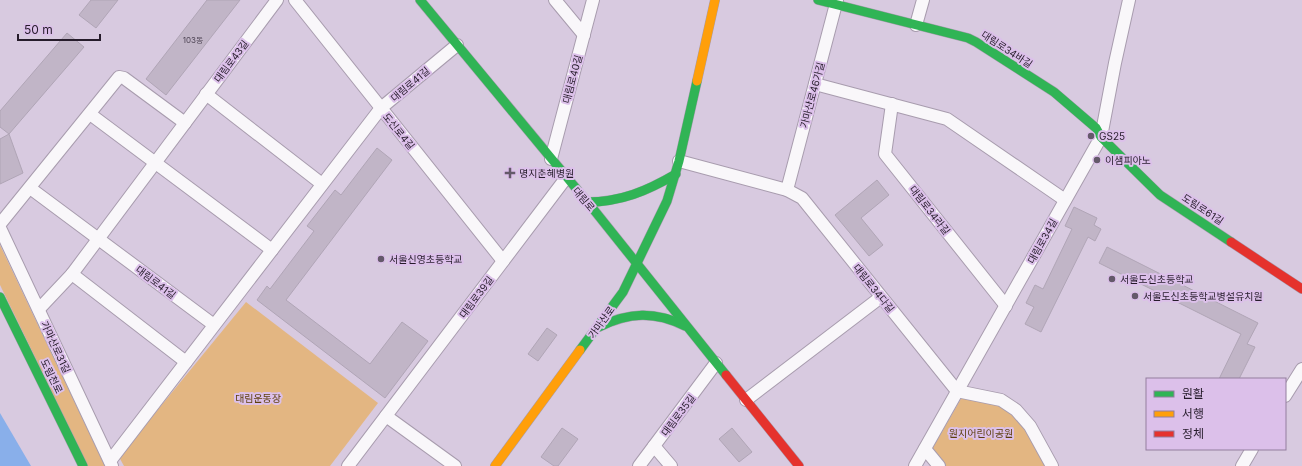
<svg xmlns="http://www.w3.org/2000/svg" width="1302" height="466" font-family="Inter,'Noto Sans KR',sans-serif">
<style>
.green{fill:#e3b682}
.water{fill:#89afea}
.building{fill:#c1b5c7;stroke:#b0a5b6}
.lines{fill:none;stroke-linecap:round;stroke-linejoin:round}
.street-casing{stroke:#a89cae;stroke-width:14}
.fast-casing{stroke:#a89cae;stroke-width:10}
.slow-casing{stroke:#a89cae;stroke-width:10}
.jam-casing{stroke:#a89cae;stroke-width:10}
.street{stroke:#f9f7fa;stroke-width:12}
.fast{stroke:#30b455;stroke-width:9}
.slow{stroke:#ff9f0a;stroke-width:9}
.jam{stroke:#e5322d;stroke-width:9}
.poi-dot{fill:#64596a;stroke:#dcc0ea;stroke-width:1.5}
.labels{text-anchor:middle;stroke-width:4;stroke-linejoin:round;paint-order:stroke}
.number-label{font-size:8px;fill:#4e4454}
.street-label{font-size:10px;fill:#261c2b;stroke:#dcc0ea}
.poi-label{font-size:10px;fill:#261c2b;stroke:#dcc0ea;text-anchor:start}
.park-label{font-size:10px;fill:#5c3e0c;stroke:#dcc0ea}
</style>
<rect width="100%" height="100%" fill="#d8cae0"/>
<g class="green">
<polygon points="0,245 105,466 88,466 0,285"/>
<polygon points="246,302 378,403 330,466 124,466 119,457"/>
<polygon points="962,397 988,399 1019,417 1047,466 945,466 932,449"/>
</g>
<polygon class="water" points="0,413 31,466 0,466"/>
<g class="building">
<polygon points="91,0 118,0 96,28 79,15"/>
<polygon points="207,0 240,0 166,95 146,79"/>
<polygon points="67,33 84,47 9,134 0,127 0,111"/>
<polygon points="9,134 23,173 0,184 0,139"/>
<polygon points="377,148 392,160 286,300 370,364 402,322 428,341 385,398 257,300 267,286 270,289 314,231 307,226 335,190 341,195"/>
<polygon points="877,180 889,195 861,218 883,245 869,256 835,215"/>
<polygon points="1074,207 1097,218 1094,225 1101,229 1095,241 1088,237 1041,332 1025,324 1034,307 1026,303 1035,285 1043,289 1072,229 1065,226"/>
<polygon points="1107,247 1258,323 1247,344 1255,347 1239,379 1219,379 1241,334 1099,263"/>
<polygon points="547,328 557,335 538,361 528,354"/>
<polygon points="562,428 578,439 558,466 554,466 541,457"/>
<polygon points="732,428 752,452 739,462 719,439"/>
</g>
<g class="lines">
<defs>
<g id="street">
<polyline points="295,0 503,261"/>
<polyline points="555,0 584,35"/>
<polyline points="916,25 923,0"/>
<polyline points="815,84 947,119 1065,200"/>
<polyline points="206,94 322,184"/>
<polyline points="892,104 885,154 1006,306"/>
<polyline points="90,114 272,250"/>
<polyline points="551,159 593,0"/>
<polyline points="679,161 787,190 802,198 957,391 1001,400 1016,410 1030,426 1052,466"/>
<polyline points="30,188 214,325"/>
<polyline points="787,190 837,0"/>
<polyline points="0,224 119,77 124,78 185,123"/>
<polyline points="0,228 112,466"/>
<polyline points="72,274 186,362"/>
<polyline points="39,309 72,274 277,0"/>
<polyline points="1285,396 1302,369"/>
<polyline points="746,400 881,297"/>
<polyline points="386,416 455,466"/>
<polyline points="654,446 671,466"/>
<polyline points="925,449 939,466"/>
<polyline points="110,461 381,108 457,45"/>
<polyline points="348,466 566,178"/>
<polyline points="639,466 716,363"/>
<polyline points="915,466 1101,137 1115,63 1129,0"/>
<polyline points="1242,466 1252,449"/>
</g>
<g id="fast">
<polyline points="420,0 594,210 726,375"/>
<polyline points="818,0 968,38 976,42 1054,92 1096,128 1101,137 1160,195 1231,242"/>
<path d="M587 202C621 202 647 191 676 174"/>
<polyline points="0,297 83,466"/>
<path d="M599 327C629 312 655 311 685 326"/>
<polyline points="580,350 623,292 667,201 679,161 697,81"/>
</g>
<g id="slow">
<polyline points="697,81 715,0"/>
<polyline points="495,466 580,350"/>
</g>
<g id="jam">
<polyline points="1231,242 1302,289"/>
<polyline points="726,375 799,466"/>
</g>
</defs>
<use href="#street" class="street-casing"/>
<use href="#fast" class="fast-casing"/>
<use href="#slow" class="slow-casing"/>
<use href="#jam" class="jam-casing"/>
<use href="#street" class="street"/>
<use href="#fast" class="fast"/>
<use href="#slow" class="slow"/>
<use href="#jam" class="jam"/>
</g>
<g class="poi-dot">
<circle cx="1091" cy="136" r="4"/>
<circle cx="1097" cy="160" r="4"/>
<path d="M508 167h4v4h4v4h-4v4h-4v-4h-4v-4h4z"/>
<circle cx="381" cy="259" r="4"/>
<circle cx="1112" cy="279" r="4"/>
<circle cx="1135" cy="296" r="4"/>
</g>
<g class="labels">
<g class="number-label">
<text x="193" y="43">103동</text>
</g>
<g class="street-label">
<text transform="translate(1007 49) rotate(33)" y="4">대림로34바길</text>
<text transform="translate(231 61) rotate(-53)" y="4">대림로43길</text>
<text transform="translate(572 79) rotate(-75)" y="4">대림로40길</text>
<text transform="translate(410 84) rotate(-40)" y="4">대림로41길</text>
<text transform="translate(812 95) rotate(-75)" y="4">가마산로46가길</text>
<text transform="translate(399 131) rotate(51)" y="4">도신로4길</text>
<text transform="translate(584 199) rotate(50)" y="4">대림로</text>
<text transform="translate(1203 209) rotate(33)" y="4">도림로61길</text>
<text transform="translate(930 210) rotate(52)" y="4">대림로34라길</text>
<text transform="translate(1042 241) rotate(-61)" y="4">대림로34길</text>
<text transform="translate(156 282) rotate(37)" y="4">대림로41길</text>
<text transform="translate(874 288) rotate(51)" y="4">대림로34다길</text>
<text transform="translate(476 297) rotate(-53)" y="4">대림로39길</text>
<text transform="translate(601 322) rotate(-54)" y="4">가마산로</text>
<text transform="translate(56 347) rotate(65)" y="4">가마산로31길</text>
<text transform="translate(52 376) rotate(64)" y="4">도림천로</text>
<text transform="translate(678 415) rotate(-53)" y="4">대림로35길</text>
</g>
<g class="poi-label">
<text x="1099" y="140">GS25</text>
<text x="1105" y="164">이샘피아노</text>
<text x="519" y="177">명지춘혜병원</text>
<text x="389" y="263">서울신영초등학교</text>
<text x="1120" y="283">서울도신초등학교</text>
<text x="1143" y="300">서울도신초등학교병설유치원</text>
</g>
<g class="park-label">
<text x="258" y="402">대림운동장</text>
<text x="981" y="437">원지어린이공원</text>
</g>
</g>
<rect x="1146" y="378" width="140" height="72" fill="#dcc0ea" stroke="#937e9e"/>
<rect x="1154" y="391" width="20" height="6" fill="#30b455" stroke="#937e9e"/>
<text x="1182" y="398" font-size="12" fill="#261c2b">원활</text>
<rect x="1154" y="411" width="20" height="6" fill="#ff9f0a" stroke="#937e9e"/>
<text x="1182" y="418" font-size="12" fill="#261c2b">서행</text>
<rect x="1154" y="431" width="20" height="6" fill="#e5322d" stroke="#937e9e"/>
<text x="1182" y="438" font-size="12" fill="#261c2b">정체</text>
<path d="M18 34v6h82v-6" fill="none" stroke="#261c2b" stroke-width="2"/>
<text x="24" y="34" font-size="12" fill="#261c2b" stroke="#dcc0ea" stroke-width="3" paint-order="stroke">50 m</text>
</svg>
